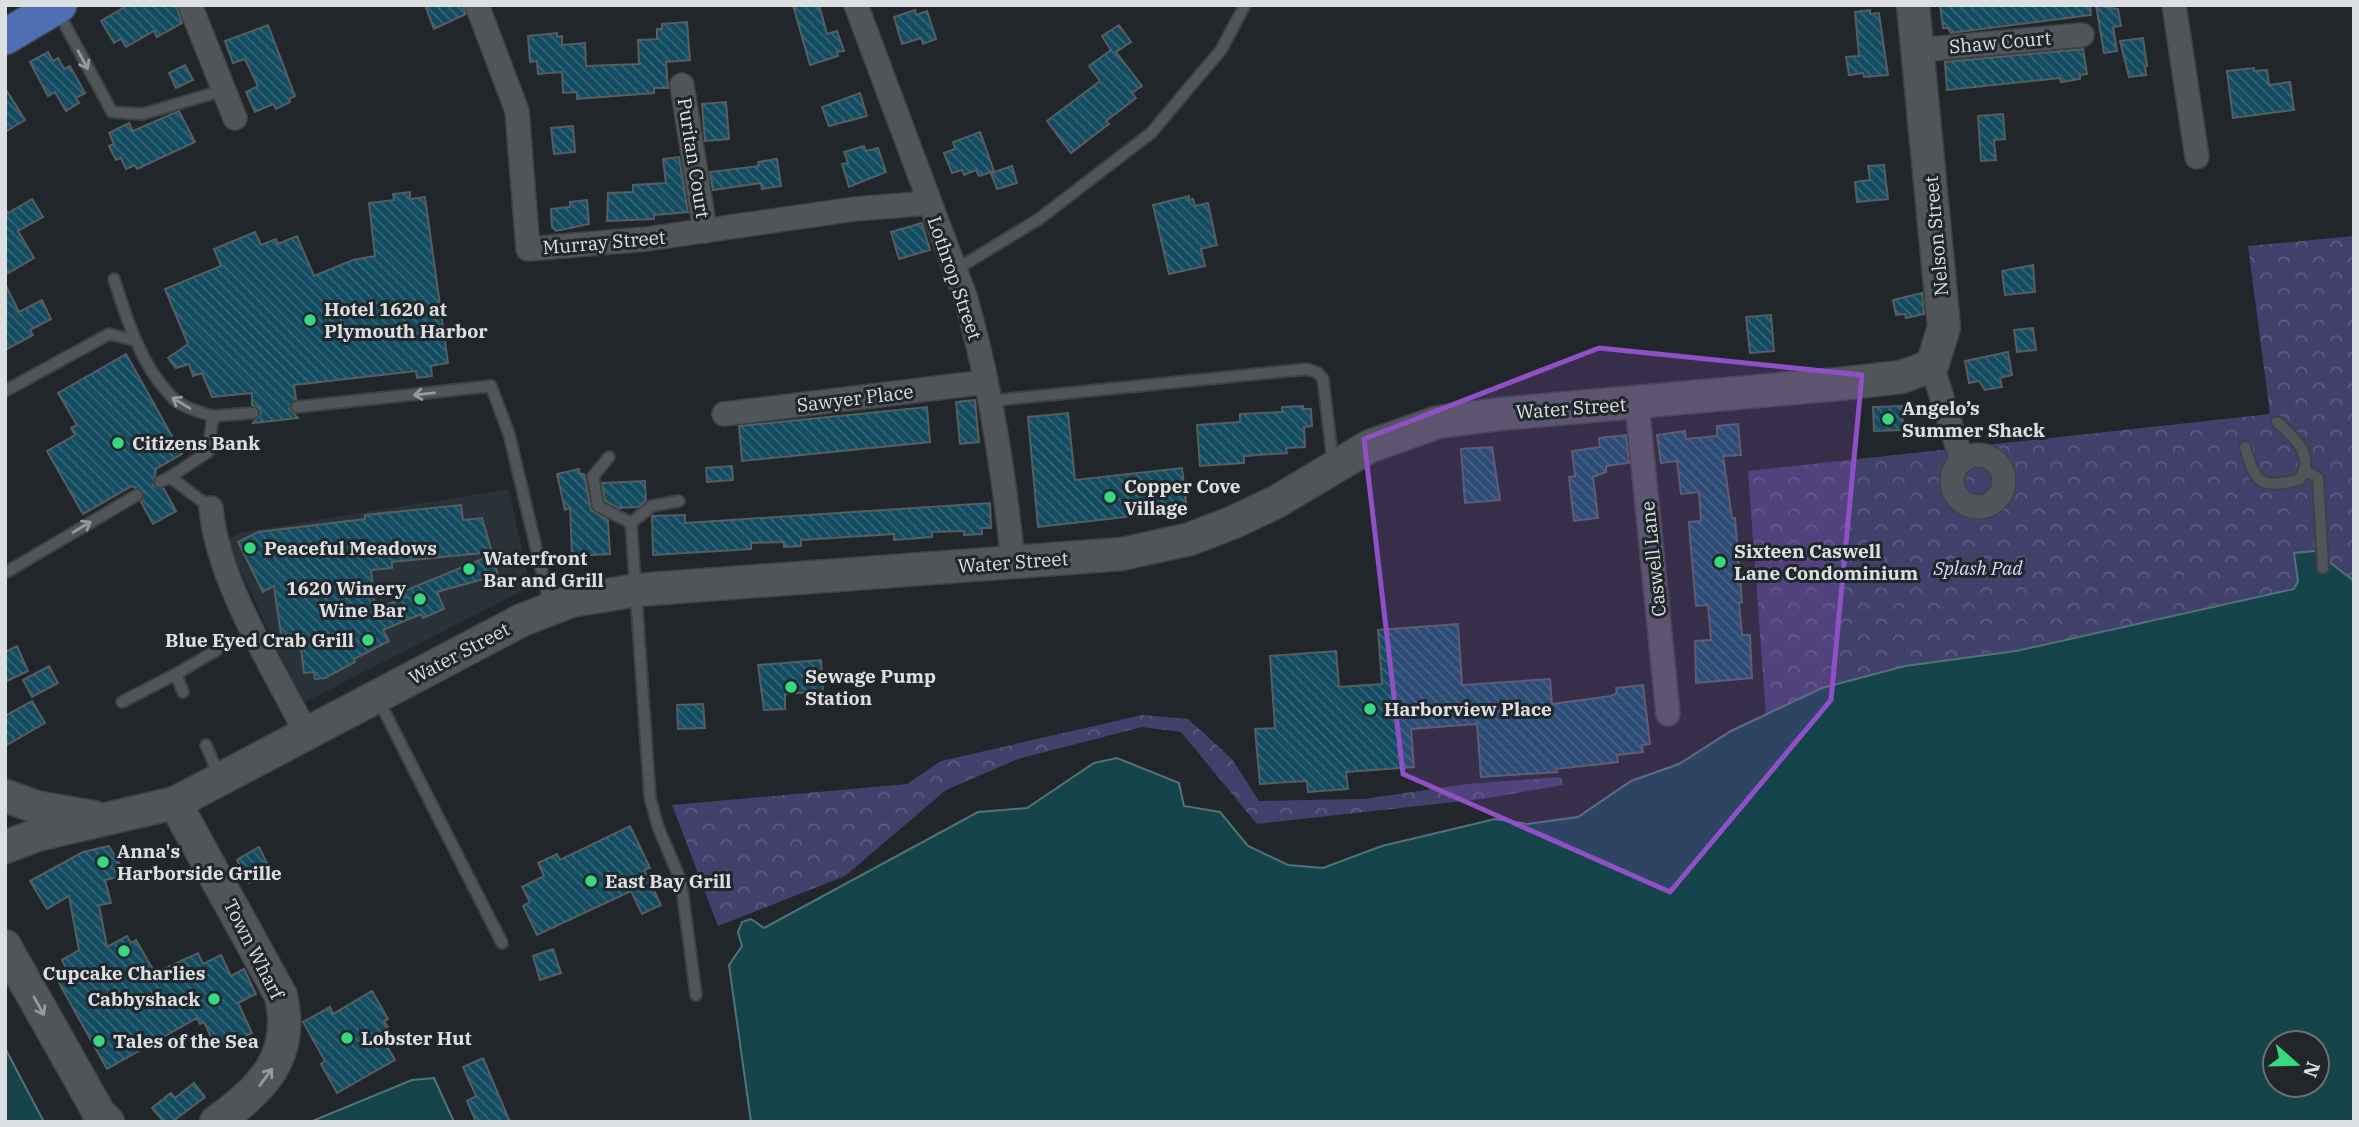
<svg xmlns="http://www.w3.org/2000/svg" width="2359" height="1127" font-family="'IBM Plex Serif',serif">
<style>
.built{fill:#293239}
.park{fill:url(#park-crowns)}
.water{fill:#15434a;stroke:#517278;stroke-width:2;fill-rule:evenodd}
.building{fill:url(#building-back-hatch);stroke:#565d60;stroke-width:2}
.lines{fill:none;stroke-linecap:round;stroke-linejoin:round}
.lane-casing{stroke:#3d4144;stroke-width:14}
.street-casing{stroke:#3d4144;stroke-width:26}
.secondary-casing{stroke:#3d4144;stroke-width:35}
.primary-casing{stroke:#3d4144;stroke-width:38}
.lane{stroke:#50555a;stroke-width:10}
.street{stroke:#50555a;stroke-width:23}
.secondary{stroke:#50555a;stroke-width:32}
.primary{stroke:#506fb2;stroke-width:35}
.oneway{stroke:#969a9e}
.marked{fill:#8f50c6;fill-opacity:0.2;stroke:#8f50c6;stroke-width:5;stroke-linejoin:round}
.poi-dot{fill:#37d880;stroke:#21262a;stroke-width:2.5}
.labels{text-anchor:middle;stroke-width:6;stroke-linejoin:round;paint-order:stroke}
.street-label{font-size:19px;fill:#dde0e3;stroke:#21262a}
.poi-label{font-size:19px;font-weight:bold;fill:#dde0e3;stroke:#21262a;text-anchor:start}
.park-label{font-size:19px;font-style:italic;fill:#d9dbfc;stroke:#21262a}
</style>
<defs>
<pattern id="park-crowns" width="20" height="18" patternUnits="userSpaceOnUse" patternTransform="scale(1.75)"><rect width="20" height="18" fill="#40406b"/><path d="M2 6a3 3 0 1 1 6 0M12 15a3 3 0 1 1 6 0" fill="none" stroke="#5b5b80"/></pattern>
<pattern id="building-back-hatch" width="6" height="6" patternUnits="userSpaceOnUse" patternTransform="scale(1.75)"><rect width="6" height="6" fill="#134c61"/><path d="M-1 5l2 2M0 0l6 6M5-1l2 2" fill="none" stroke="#356678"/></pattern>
</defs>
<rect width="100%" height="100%" fill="#21262a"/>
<polygon class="built" points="509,489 530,587 303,703 227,542 237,533"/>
<g class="park">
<polygon points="2354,236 2354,581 2295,553 2298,581 2294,589 2016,651 1905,666 1822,688 1766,715 1748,471 2270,414 2248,246"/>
<polygon points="1142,715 1188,719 1232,759 1259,801 1364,799 1467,784 1561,777 1563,785 1482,799 1257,824 1181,732 1142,727 1018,759 946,790 845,876 718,926 672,805 907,784 941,761"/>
</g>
<g class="water">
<path d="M2315 551 2354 581V1122H751L729 965 742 946 738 932 742 922 751 919 764 928 978 812 1027 808 1094 763 1117 758 1179 783 1184 806 1220 812 1248 846 1288 865 1323 868 1382 846 1495 819 1527 824 1578 817 1631 781 1679 764 1731 731 1822 688 1905 666 2016 651 2294 589 2298 581 2294 553ZM2275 1043H2317V1085H2275Z"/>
<polygon points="5,1048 44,1122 5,1122"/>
<polygon points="434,1078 454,1122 310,1122 412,1080"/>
</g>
<g class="building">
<polygon points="128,5 176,5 182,23 157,37 154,31 126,47 121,39 114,43 101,21"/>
<polygon points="425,5 463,5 466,14 434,29"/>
<polygon points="793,5 819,5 827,34 837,31 844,51 837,52 838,56 810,65"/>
<polygon points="1940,5 2090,5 2091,15 1951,33 1948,28 1943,28"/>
<polygon points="2096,5 2118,9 2121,26 2113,27 2117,51 2104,53"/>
<polygon points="915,10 916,15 927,11 936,39 923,44 921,38 902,44 894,17"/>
<polygon points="1870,10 1870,14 1879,13 1888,75 1864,77 1863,73 1849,75 1846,57 1859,56 1855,12"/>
<polygon points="687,22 690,60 666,62 668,88 654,88 654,93 577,99 577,92 563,93 562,72 538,74 537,61 530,62 528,36 557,33 557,37 562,36 562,45 585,43 586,66 639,64 638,40 657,39 657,29 662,29 662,24"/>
<polygon points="268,25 295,96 289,99 290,102 276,109 273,104 255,112 246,92 258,86 245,59 233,63 225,41"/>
<polygon points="1119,25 1131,42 1116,52 1142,86 1132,93 1136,98 1106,121 1109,124 1071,153 1047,121 1100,81 1089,66 1111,50 1102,36"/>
<polygon points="2143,38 2147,66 2145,66 2146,75 2129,77 2120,41"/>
<polygon points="2083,49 2087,74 2080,75 2080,79 2061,82 2060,78 1947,90 1945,62"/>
<polygon points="48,52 53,61 58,58 64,69 70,66 85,93 76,98 79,103 66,111 55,92 48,96 30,62"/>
<polygon points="185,65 193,80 176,88 169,73"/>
<polygon points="2254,68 2254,71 2267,70 2269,85 2290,82 2294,110 2233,118 2227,71"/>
<polygon points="5,88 25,120 5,132"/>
<polygon points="860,93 867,116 829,126 822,107"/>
<polygon points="726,102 729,139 705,141 702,104"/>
<polygon points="179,111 195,142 137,169 135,165 126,169 121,158 116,160 109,146 114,144 109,133 129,123 133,131"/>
<polygon points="2003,114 2005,139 1994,140 1996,160 1981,161 1978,116"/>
<polygon points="573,126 575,152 554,154 551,128"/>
<polygon points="980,132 994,171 979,176 976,170 964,175 962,170 952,173 944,153 955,149 953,142"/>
<polygon points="864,146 866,151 878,148 886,172 849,187 842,164 848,163 844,152"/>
<polygon points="679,157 688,212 654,215 654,219 607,221 608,193 633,192 633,185 666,183 663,159"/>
<polygon points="777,159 781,186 762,189 761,183 713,190 710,172 759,166 758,162"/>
<polygon points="1884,165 1888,199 1857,202 1855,182 1870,180 1868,166"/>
<polygon points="1012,166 1017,183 997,189 991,173"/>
<polygon points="410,192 410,199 425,197 448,363 431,366 432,376 417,378 416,371 294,385 296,399 289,409 298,418 253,423 261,413 259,408 252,405 252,393 212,397 202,373 193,376 189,364 176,368 168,358 188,344 165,289 221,266 214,249 255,232 261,245 276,239 278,244 297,236 314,276 353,260 375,256 369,203 394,200 393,194"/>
<polygon points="1189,196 1189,200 1193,199 1195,206 1208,203 1217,245 1201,249 1205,266 1169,274 1153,205"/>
<polygon points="32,199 43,217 18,231 34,258 5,275 5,209 8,213"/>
<polygon points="587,200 589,224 556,231 552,227 551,209 570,207 570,202"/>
<polygon points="922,223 930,250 899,259 891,232"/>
<polygon points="2033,265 2035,292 2005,295 2002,271"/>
<polygon points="5,284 19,312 42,300 51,319 30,330 33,335 5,350"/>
<polygon points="1922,293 1924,314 1906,318 1905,314 1896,315 1893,300"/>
<polygon points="1771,315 1774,351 1750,353 1746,317"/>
<polygon points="2033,328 2036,350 2017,352 2014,330"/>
<polygon points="2008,352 2012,375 2000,378 2002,387 1985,390 1979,381 1969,383 1965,361"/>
<polygon points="126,354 182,454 156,469 153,486 164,489 176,511 153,524 141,502 144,492 132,486 83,514 47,451 75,435 71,428 77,425 58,393"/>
<polygon points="975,400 979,442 960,444 956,402"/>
<polygon points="1303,406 1303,409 1311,409 1312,426 1304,427 1305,447 1286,448 1287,453 1244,456 1244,463 1200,466 1197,425 1240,422 1240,414 1282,412 1282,407"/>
<polygon points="1902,406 1903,430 1874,431 1873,407"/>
<polygon points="927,407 930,442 742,461 739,426"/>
<polygon points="1068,413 1075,480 1182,468 1187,510 1038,527 1028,417"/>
<polygon points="1738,424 1741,455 1723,456 1732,518 1735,518 1742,602 1739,603 1742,635 1750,635 1752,678 1696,683 1695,641 1711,640 1708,605 1696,606 1690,537 1689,522 1701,521 1699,492 1681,494 1677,461 1661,463 1657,435 1685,431 1686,439 1717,436 1717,426"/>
<polygon points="1626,435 1629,463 1606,466 1606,472 1593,477 1598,518 1574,521 1569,477 1575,476 1572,451 1600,447 1599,438"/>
<polygon points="1492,447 1500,500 1465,503 1461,449"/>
<polygon points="732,466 733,480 707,482 706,468"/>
<polygon points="579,469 580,474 584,474 591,510 608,520 610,554 572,556 570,508 565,510 557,474"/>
<polygon points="645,481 646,500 639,507 618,508 605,501 602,483"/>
<polygon points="990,503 991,528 982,528 982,534 964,535 964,531 932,532 932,537 894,540 894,534 801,540 801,546 784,547 784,542 751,543 751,549 653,555 652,516 685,515 685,523"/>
<polygon points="461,505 463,520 482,518 492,552 392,562 392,568 371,570 375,610 406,597 404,591 492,555 498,575 437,592 444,609 423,618 421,614 383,630 389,641 354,659 355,662 325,678 315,679 314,672 304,673 299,634 281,635 274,586 263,592 238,542 258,532 365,519 365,515"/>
<polygon points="1458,624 1462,685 1550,679 1552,704 1611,696 1617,693 1616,688 1643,685 1650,744 1642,745 1643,752 1617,755 1618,762 1556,769 1557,772 1481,777 1477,724 1411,729 1414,767 1346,772 1348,789 1308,792 1307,781 1260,784 1255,729 1275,728 1270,656 1336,651 1339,687 1382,684 1378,630"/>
<polygon points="17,646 28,671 5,682 5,652"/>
<polygon points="821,660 823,691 785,694 785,709 764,710 758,665"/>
<polygon points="49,666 58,683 32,697 23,680"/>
<polygon points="32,701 45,723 5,746 5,716"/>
<polygon points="703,704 705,728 678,729 677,705"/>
<polygon points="630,826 650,868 644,870 661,905 642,914 631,891 537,935 523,906 530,902 522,887 544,876 538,863 557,854 560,860"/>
<polygon points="109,846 126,875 105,880 111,903 99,905 107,947 127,936 131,943 136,940 155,973 198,953 203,964 221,955 231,976 244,969 256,994 238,1003 252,1033 225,1046 223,1042 215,1046 204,1022 200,1024 197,1018 107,1069 54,974 66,968 62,960 79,950 69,896 47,909 30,881 83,852"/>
<polygon points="259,847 271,871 249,883 237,860"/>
<polygon points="553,949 561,973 540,980 533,956"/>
<polygon points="372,991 388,1019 384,1021 388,1027 379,1033 395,1060 337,1093 321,1064 325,1061 303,1022 330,1007 333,1014"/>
<polygon points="483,1058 510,1122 476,1122 467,1101 476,1096 463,1067"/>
<polygon points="194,1083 205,1097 172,1122 164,1122 152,1108 171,1093 175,1098"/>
</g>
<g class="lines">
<defs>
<g id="lane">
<polyline points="57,10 112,112 143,114 224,90"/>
<polyline points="955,270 1039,219 1151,133 1221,50 1245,5"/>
<path d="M114 279C127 320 140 363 170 395 180 407 199 412 213 416L208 452 170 477"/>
<polyline points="5,391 109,334 134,340"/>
<polyline points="989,401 1307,369 1318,373 1323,379 1333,463"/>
<polyline points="297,407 491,386 509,434 550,606"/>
<polyline points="213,416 253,413"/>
<path d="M2245 447C2256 485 2260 488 2299 480 2316 456 2295 438 2277 422"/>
<polyline points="609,457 593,476 598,506 631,523 650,797 658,827 681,881 696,995"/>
<polyline points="2306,471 2318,478 2323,568"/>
<polyline points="160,482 170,477 211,508"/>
<polyline points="631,523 652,506 679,501"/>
<polyline points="5,573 137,495"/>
<polyline points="176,674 217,650"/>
<polyline points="378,699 502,943"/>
<polyline points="122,702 176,674 183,692"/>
<polyline points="206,745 220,778"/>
</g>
<g id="street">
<polyline points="190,5 235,118"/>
<polyline points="477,5 517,111 528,249 647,239 855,209 929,203"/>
<path d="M856 5 965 296C990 382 1004 473 1013 562"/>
<polyline points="2174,5 2197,157"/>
<polyline points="1919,50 2082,35"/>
<polyline points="682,85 705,231"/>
<polyline points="1932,366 1962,461"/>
<polyline points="1637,404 1668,714"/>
<polyline points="724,414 986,382"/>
<circle cx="1978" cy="481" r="26"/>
<path d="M211 508C218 583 272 665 306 733"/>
</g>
<g id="secondary">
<polyline points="6,796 36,807 93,817"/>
<path d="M175 803 281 996C295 1057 262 1089 216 1122"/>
<polyline points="5,847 37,835 175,803 522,620 571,601 637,590 1122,554 1190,539 1234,522 1276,502 1370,446 1438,422 1500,414 1839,384 1901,377 1932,366 1944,327 1913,5"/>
<polyline points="5,946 99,1113 108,1122"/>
</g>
<polyline id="primary" points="5,37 59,5"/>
</defs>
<use href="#lane" class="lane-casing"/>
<use href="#street" class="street-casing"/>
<use href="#secondary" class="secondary-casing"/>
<use href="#primary" class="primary-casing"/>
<use href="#lane" class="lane"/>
<use href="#street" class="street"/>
<use href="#secondary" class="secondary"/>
<use href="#primary" class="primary"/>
</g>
<defs><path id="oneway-shaft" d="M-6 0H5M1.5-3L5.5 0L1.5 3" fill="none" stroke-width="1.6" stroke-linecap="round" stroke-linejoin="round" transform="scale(1.75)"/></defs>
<g class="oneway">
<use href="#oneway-shaft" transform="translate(83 60) rotate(62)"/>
<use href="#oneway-shaft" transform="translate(424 394) rotate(174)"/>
<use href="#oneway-shaft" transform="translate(181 403) rotate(-149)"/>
<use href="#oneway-shaft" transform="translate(82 527) rotate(-31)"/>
<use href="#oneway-shaft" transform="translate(39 1006) rotate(61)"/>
<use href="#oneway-shaft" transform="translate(266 1077) rotate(-54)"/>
</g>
<path class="marked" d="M1599 348 1862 375 1831 700 1670 892 1403 774 1364 439Z"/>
<g class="poi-dot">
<circle cx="310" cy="320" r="7"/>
<circle cx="1888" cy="419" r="7"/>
<circle cx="118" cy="443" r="7"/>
<circle cx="1110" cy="497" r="7"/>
<circle cx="250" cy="548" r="7"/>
<circle cx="1720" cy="562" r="7"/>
<circle cx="469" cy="569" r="7"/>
<circle cx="420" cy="599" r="7"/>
<circle cx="368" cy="640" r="7"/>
<circle cx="791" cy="687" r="7"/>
<circle cx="1370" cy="709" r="7"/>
<circle cx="103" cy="862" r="7"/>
<circle cx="591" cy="881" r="7"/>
<circle cx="124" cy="951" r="7"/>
<circle cx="214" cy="999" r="7"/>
<circle cx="347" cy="1038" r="7"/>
<circle cx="99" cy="1041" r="7"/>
</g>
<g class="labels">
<g class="street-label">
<text transform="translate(2000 42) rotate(-5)" y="7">Shaw Court</text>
<text transform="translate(694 158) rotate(81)" y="7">Puritan Court</text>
<text transform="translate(1936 236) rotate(-95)" y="7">Nelson Street</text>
<text transform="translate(604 242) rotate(-5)" y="7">Murray Street</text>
<text transform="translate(955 278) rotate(71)" y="7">Lothrop Street</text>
<text transform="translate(855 398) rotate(-7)" y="7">Sawyer Place</text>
<text transform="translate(1571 408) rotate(-4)" y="7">Water Street</text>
<text transform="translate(1653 559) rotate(-96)" y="7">Caswell Lane</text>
<text transform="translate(1013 562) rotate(-4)" y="7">Water Street</text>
<text transform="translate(459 653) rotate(-28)" y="7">Water Street</text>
<text transform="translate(254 949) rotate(63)" y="7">Town Wharf</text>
</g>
<g class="poi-label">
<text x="324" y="316">Hotel 1620 at<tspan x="324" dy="22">Plymouth Harbor</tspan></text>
<text x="1902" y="415">Angelo’s<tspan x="1902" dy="22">Summer Shack</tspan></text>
<text x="132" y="450">Citizens Bank</text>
<text x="1124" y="493">Copper Cove<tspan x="1124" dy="22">Village</tspan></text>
<text x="264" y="555">Peaceful Meadows</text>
<text x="1734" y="558">Sixteen Caswell<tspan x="1734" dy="22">Lane Condominium</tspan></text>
<text x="483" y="565">Waterfront<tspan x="483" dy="22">Bar and Grill</tspan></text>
<text x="406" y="595" text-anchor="end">1620 Winery<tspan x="406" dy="22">Wine Bar</tspan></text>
<text x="354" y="647" text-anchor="end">Blue Eyed Crab Grill</text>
<text x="805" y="683">Sewage Pump<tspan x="805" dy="22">Station</tspan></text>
<text x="1384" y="716">Harborview Place</text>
<text x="117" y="858">Anna's<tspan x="117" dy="22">Harborside Grille</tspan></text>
<text x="605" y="888">East Bay Grill</text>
<text x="124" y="980" text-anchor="middle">Cupcake Charlies</text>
<text x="200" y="1006" text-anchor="end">Cabbyshack</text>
<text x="361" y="1045">Lobster Hut</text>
<text x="113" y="1048">Tales of the Sea</text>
</g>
<g class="park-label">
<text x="1978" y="575">Splash Pad</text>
</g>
</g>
<rect width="2359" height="1127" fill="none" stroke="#dde0e3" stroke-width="14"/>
<g transform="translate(2296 1064) rotate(110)"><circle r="33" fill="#21262a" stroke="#6c7074" stroke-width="2"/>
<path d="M0-5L12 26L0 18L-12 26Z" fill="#37d880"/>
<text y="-10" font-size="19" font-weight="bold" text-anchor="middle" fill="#dde0e3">N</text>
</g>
</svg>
